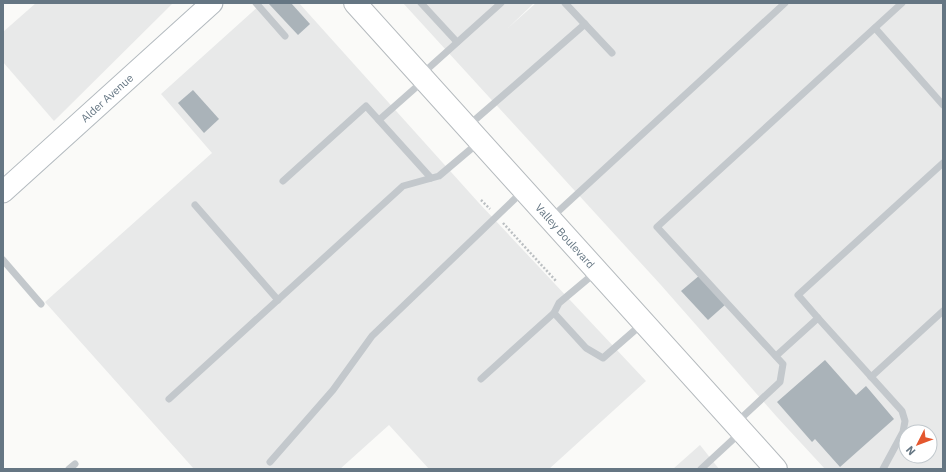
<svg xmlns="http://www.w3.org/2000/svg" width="946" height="472" font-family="'IBM Plex Sans',sans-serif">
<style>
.built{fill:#e8e9e9;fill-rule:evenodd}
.building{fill:#aab3b9}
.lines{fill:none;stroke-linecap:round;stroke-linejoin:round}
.secondary-casing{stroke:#b3babf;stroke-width:23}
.primary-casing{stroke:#b5babe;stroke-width:24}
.path{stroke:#bbbfc2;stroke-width:2.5;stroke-dasharray:2 2;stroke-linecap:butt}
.service{stroke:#c3c8cc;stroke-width:7}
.secondary{stroke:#fff;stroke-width:21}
.primary{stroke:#fff;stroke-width:22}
.labels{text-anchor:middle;stroke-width:4;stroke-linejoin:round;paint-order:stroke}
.street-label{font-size:11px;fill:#657683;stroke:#fff}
</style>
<rect width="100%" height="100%" fill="#fafaf8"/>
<g class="built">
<polygon points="36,3 173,3 54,121 3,62 3,32"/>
<polygon points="262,3 299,3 478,202 646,381 549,469 429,469 389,425 340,469 194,469 45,302 212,153 161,94"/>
<path d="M403 3H534L507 29 536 3H943V469H825L777 417 660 284ZM906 432H930V456H906Z"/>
<polygon points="700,445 719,469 673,469"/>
</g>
<g class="building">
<polygon points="271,3 291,3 310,24 298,35 269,4"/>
<polygon points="193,90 219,119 204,133 178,103"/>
<polygon points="700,275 726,304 708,320 681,291"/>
<polygon points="825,360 856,395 866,386 894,419 840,467 815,439 812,442 777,402"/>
</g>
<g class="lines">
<defs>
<polyline id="secondary" points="3,192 212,3"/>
<polyline id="primary" points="355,3 776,469"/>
</defs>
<use href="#secondary" class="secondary-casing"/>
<use href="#primary" class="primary-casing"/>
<g class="path">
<polyline points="481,200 490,209"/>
<polyline points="503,223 557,282"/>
</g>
<g class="service">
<polyline points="256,3 285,36"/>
<polyline points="421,3 457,42"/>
<polyline points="565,3 612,53"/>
<polyline points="875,28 943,105"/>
<polyline points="422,74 501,3"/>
<polyline points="379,120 422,82"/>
<polyline points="469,125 585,24"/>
<polyline points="283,181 366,106 431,178"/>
<polyline points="195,205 278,300"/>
<polyline points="551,218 785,3"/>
<polyline points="3,260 41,304"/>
<polyline points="596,272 559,303 554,313 586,348 603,358 642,324"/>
<polyline points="818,318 798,295 943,163"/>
<polyline points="776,356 818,318 902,411 905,421 903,432 883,469"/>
<polyline points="871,377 943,311"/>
<polyline points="481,379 554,313"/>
<polyline points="169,399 403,186 439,176 478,143"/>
<polyline points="737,422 780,382 783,364 657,227 902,3"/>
<polyline points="270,462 333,390 372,336 522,192"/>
<polyline points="69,469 75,464"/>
<polyline points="701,469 740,433"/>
</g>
<use href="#secondary" class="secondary"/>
<use href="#primary" class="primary"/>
</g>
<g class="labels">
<g class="street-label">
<text transform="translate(107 98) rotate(-42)" y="4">Alder Avenue</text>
<text transform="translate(565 236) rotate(48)" y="4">Valley Boulevard</text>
</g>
</g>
<rect width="946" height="472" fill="none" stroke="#657683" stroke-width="8"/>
<g transform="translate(918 444) rotate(228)"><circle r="19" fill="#ffffff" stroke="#c1c8cd"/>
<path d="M0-3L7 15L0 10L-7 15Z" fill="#e4572e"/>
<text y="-6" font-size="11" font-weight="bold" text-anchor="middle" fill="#657683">N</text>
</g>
</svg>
